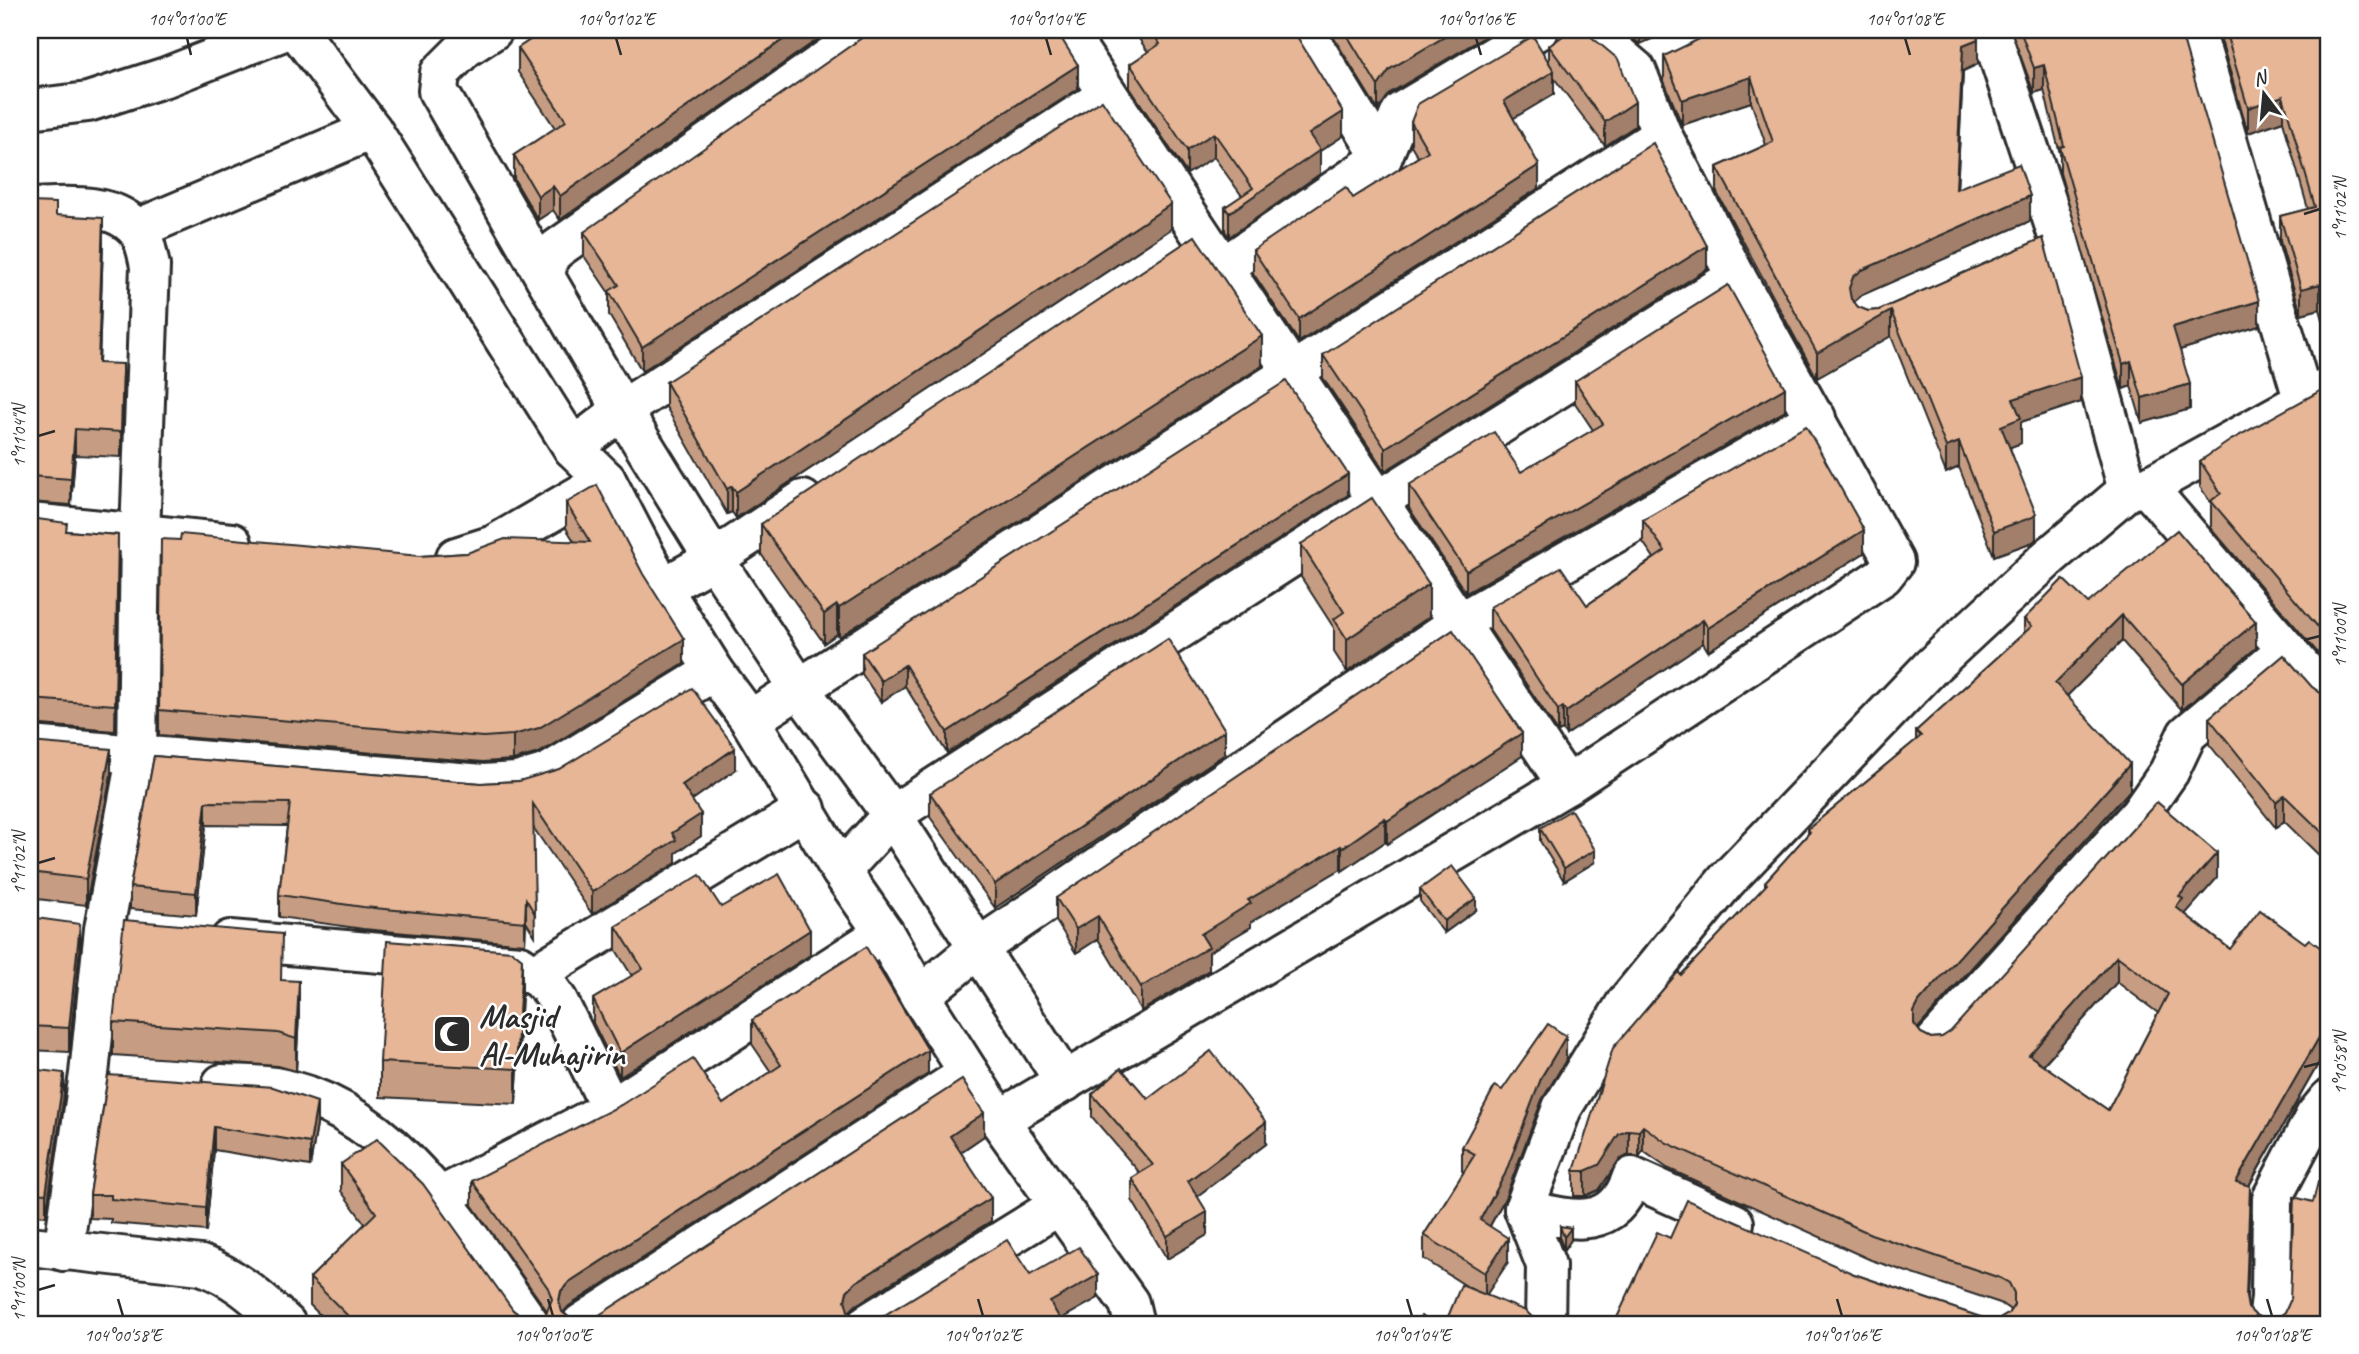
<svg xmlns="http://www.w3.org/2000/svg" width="2359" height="1354" font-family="Caveat,sans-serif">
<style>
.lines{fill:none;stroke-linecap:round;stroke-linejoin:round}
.street-casing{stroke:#2b2b2b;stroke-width:44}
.street{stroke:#fff;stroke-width:38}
.wall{fill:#c69d82;stroke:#2b2b2b;stroke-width:2;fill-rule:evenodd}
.shaded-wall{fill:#a17f6a;stroke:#2b2b2b;stroke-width:2}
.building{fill:#e6b697;stroke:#2b2b2b;stroke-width:2;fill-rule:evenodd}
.ticks{fill:none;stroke:#2b2b2b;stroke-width:2.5}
.labels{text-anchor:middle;stroke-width:5;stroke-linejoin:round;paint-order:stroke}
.poi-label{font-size:33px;font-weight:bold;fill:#2b2b2b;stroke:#fff;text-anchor:start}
.neatline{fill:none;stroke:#2b2b2b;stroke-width:2.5}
.ticks-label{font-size:18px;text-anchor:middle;fill:#2b2b2b}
</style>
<rect width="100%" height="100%" fill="#fff"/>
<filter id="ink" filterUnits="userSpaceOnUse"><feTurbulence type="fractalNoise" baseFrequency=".0143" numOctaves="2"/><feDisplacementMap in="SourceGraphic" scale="14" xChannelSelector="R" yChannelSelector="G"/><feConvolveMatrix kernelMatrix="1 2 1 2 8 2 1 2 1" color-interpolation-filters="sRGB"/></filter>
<g filter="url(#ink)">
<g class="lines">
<defs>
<g id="street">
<polyline points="297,30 372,130 573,448 606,480 662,588 714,671 750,720 841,871 884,933 920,996 999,1120 1129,1303 1134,1324"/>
<polyline points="493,30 465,48 440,73 438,91 545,277"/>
<polyline points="869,30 558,248 549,256 545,277 622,410 714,559 799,688 892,815 1065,1082"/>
<polyline points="1065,30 1567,785"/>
<polyline points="1304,30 1382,158"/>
<polyline points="1990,30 2057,233 2128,490"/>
<polyline points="2195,30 2304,402"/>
<polyline points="30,109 88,102 166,77 286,30"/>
<path d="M30 208C63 207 114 200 138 231 146 241 147 254 150 266L140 534 137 753 104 929 89 1074 63 1251"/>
<polyline points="137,229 372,130"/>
<polyline points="1223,267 1382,158 1401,112 1538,30"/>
<polyline points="573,448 622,410 1108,95"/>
<polyline points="2147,487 2329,699"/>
<polyline points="30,523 232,543"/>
<polyline points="456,557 494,545 606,480"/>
<polyline points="662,588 714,559 803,500"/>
<polyline points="750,720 1662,135"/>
<polyline points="30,746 483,784 517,782 548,773 714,671"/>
<polyline points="841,871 892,815 1378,501 1736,277"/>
<polyline points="230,940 520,965 547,985 558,1001 611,1109"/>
<polyline points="535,974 806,809"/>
<polyline points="920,996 978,948 1460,622 1816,418"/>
<polyline points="1935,1042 2139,815 2169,772 2187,734 2287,650"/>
<path d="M222 1084C240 1085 258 1084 275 1087 396 1108 465 1233 530 1324"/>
<polyline points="999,1120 1567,785 1883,576 1894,562 1736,277 1662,135 1636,70 1589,30"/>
<polyline points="440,1197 611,1109 884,933"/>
<path d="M1524 1209C1570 1220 1613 1233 1632 1177L1734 1223"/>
<path d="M30 1246 201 1265C236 1277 259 1300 286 1324"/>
<polyline points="581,1324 969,1073"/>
<polyline points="867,1324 1058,1206"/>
<polyline points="1545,1324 1546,1265 1524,1209 1562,1108 1626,1003 1726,881 1932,666 2049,557 2128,490 2147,487 2329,387"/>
<polyline points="2268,1324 2271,1297 2272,1198 2315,1116 2329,1099"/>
</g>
</defs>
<use href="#street" class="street-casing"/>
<use href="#street" class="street"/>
</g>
<g class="wall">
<polygon points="545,30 831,30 560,220 553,210 538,220 514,179 514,155 555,128 518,72 518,48"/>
<polygon points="1133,30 1293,30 1343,136 1320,151 1320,174 1229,237 1225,231 1225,207 1242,196 1214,157 1187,174 1130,88 1130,64 1148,52"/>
<polygon points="1329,30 1496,30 1390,93 1378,110"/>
<polygon points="1622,30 1672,30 1640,44"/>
<polygon points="2011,30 2180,30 2259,326 2180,350 2190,409 2142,423 2131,386 2123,389 2060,173 2060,154 2044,90 2034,93"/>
<polygon points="2218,30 2329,30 2325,327 2320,309 2301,314 2280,241 2280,216 2308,209 2283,121 2248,133"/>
<polygon points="1549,46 1635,126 1605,146 1554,78 1554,94 1513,118 1539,188 1299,342 1253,273 1253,250 1353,198 1418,157 1411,145 1411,122 1549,62"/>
<polygon points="1664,56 1978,64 1963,71 1957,188 2030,221 1862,295 1854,302 1858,307 1868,311 1879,310 2043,238 2081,402 2021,422 2021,443 2010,447 2036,539 2033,542 1994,556 1959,467 1946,473 1891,336 1817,378 1717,193 1717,167 1766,145 1751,102 1682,125 1664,81"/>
<polygon points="1078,89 642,371 609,315 609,293 584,256 584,232"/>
<polygon points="30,202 56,215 103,243 99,363 123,390 121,457 75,455 71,505 30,502"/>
<polygon points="1171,229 736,518 732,512 727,514 666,407 666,382"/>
<polygon points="1707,269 1385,471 1323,378 1323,355"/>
<polygon points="1262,366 839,637 837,634 824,643 761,554 761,524"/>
<polygon points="1575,381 1785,411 1466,593 1409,508 1409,485 1521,472 1593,430 1575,403"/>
<polygon points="2329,386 2329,666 2211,528 2211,503 2200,487 2200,461"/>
<polygon points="1348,495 947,753 905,686 881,702 862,674 862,653"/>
<polygon points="566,503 684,664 539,753 513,760 483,762 159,735 159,710 420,556 467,553 574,541 566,528"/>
<polygon points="30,518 67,531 118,535 115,731 30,724"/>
<polygon points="1643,520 1864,553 1708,651 1703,643 1566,735 1563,730 1558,732 1490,630 1490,607 1587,605 1654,558 1643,542"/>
<polygon points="1301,544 1429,617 1347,672 1334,652 1334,628 1301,577"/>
<path d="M2088 603 2256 648 2182 710 2122 641 2067 696 2130 790 1918 1029 1921 1033 1931 1038 1942 1037 2217 878 2185 914 2230 949 2305 943 2329 954V1045L2249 1186 2250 1212 2247 1301 2248 1308 2255 1315 2265 1320 2329 1324H1614L1670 1238 1854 1274 1986 1319 1998 1320 2008 1314 2010 1311 2009 1309 2000 1303 1871 1260 1667 1168 1643 1151 1639 1157 1629 1155 1619 1160 1599 1190 1585 1196H1574V1171L1681 975 1765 887V882L1808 834V829L1916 740V731L2024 633V619ZM2117 982 2158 1013 2108 1110 2043 1065Z"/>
<polygon points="2312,687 2322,694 2329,694 2329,865 2284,821 2276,828 2209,744 2209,718"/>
<polygon points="30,742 111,775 86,905 30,898"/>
<polygon points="1225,754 995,908 930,817 930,793"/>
<polygon points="154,756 481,783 735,770 692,800 701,836 676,853 676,863 592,914 533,827 535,936 526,922 525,944 363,929 279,917 279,895 287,826 206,825 196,915 130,909 130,887"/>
<polygon points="1522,756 1387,844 1385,842 1342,871 1341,869 1251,922 1251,927 1209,952 1209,970 1141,1011 1098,939 1076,953 1056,921 1056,898"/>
<polygon points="1540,828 1595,862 1564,881 1540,841"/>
<polygon points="1420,889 1476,910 1444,933 1420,901"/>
<polygon points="721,907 810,955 620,1077 593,1023 593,999 632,976 616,950 616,926"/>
<polygon points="80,948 69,1052 30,1050 30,990"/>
<polygon points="281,980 299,1014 296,1071 278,1066 113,1055 113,1022"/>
<polygon points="522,994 516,1104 380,1097 380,1062"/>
<polygon points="752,1020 928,1074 569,1306 563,1312 572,1320 583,1322 593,1319 984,1136 961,1152 991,1221 856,1305 849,1312 857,1320 868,1322 1030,1275 1098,1298 1060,1319 1063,1324 546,1324 546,1314 547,1311 472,1205 472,1181 723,1104 771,1072 752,1044"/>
<polygon points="1566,1060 1542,1100 1505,1198 1490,1226 1508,1262 1486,1295 1445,1324 1471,1289 1424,1259 1424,1235 1464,1172 1462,1171 1462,1147 1502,1090"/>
<polygon points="30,1069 64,1095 46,1216 30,1215"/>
<polygon points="108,1075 317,1125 310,1166 214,1150 206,1231 111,1223 111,1219 90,1218 90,1195"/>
<polygon points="1092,1094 1148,1099 1266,1144 1197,1196 1207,1235 1167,1259 1132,1200 1132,1178 1140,1173 1092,1117"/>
<polygon points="341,1164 513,1310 522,1317 540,1324 329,1324 310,1305 310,1278 365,1224 341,1191"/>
<polygon points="1560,1226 1571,1240 1564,1250 1560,1239"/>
</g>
<g class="shaded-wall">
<polygon points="797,30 831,30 560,220 560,196"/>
<polygon points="1456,30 1496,30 1390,93 1378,110 1378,86 1390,69"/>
<polygon points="1640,30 1672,30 1640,44"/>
<polygon points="1978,39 1978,64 1963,71 1956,214 1956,189 1963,45"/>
<polygon points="1078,65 1078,89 642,371 642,347"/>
<polygon points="2044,65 2044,90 2034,93 2034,68"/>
<polygon points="1554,71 1554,94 1504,124 1504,101"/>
<polygon points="1751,77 1751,102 1682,125 1682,100"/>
<polygon points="2283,96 2283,121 2248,133 2248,108"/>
<polygon points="1635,102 1635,126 1605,146 1605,122"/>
<polygon points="1343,112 1343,136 1320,151 1320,174 1229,237 1229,213 1309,134"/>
<polygon points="1214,133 1214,157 1187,174 1187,150"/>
<polygon points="1539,165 1539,188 1299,342 1299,319"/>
<polygon points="553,186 553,210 538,220 538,196"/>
<polygon points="2030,196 2030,221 1862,295 1853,303 1849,313 1849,288 1853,277 1862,270"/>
<polygon points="1171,204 1171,229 736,518 736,492"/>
<polygon points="103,218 103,243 98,389 98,363"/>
<polygon points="1707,246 1707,269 1385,471 1385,448"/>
<polygon points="2320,284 2320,309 2301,314 2301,289"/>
<polygon points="2329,300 2329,325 2325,327 2325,301"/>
<polygon points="2259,301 2259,326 2173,352 2173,327"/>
<polygon points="1891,311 1891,336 1817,378 1817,353"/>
<polygon points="1262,336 1262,366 839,637 839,608"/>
<polygon points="2131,361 2131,386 2123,389 2123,364"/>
<polygon points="123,364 123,390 121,457 121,432"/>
<polygon points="2081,377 2081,402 2021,422 2021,443 2001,451 2001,426 2013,399"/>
<polygon points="2190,384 2190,409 2142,423 2142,398"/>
<polygon points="1785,388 1785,411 1466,593 1466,571"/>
<polygon points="75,429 75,455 71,505 71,479"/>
<polygon points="1959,442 1959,467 1946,473 1946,447"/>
<polygon points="1348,474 1348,495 947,753 947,732"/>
<polygon points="732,486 732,512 727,514 727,489"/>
<polygon points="2036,514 2036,539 2033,542 1994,556 1994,531"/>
<polygon points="1864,530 1864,553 1708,651 1708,628"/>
<polygon points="1429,584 1429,617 1347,672 1347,639"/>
<polygon points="837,605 837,634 824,643 824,614"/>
<polygon points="2122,615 2122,641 2055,708 2055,683"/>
<polygon points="1703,620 1703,643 1566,735 1566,712"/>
<polygon points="2256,622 2256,648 2182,710 2182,684"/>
<polygon points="684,639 684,664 539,753 513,760 513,735"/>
<polygon points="905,665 905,686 881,702 881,681"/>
<polygon points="1563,707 1563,730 1558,732 1558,710"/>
<polygon points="1225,730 1225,754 995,908 995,884"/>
<polygon points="1522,733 1522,756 1387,844 1387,821"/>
<polygon points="735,748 735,770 682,807 682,785"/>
<polygon points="111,749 111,775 86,905 86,879"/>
<polygon points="2130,764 2130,790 1919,1027 1914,1038 1914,1012 1919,1002"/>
<polygon points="2284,795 2284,821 2276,828 2276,802"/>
<polygon points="206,802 206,825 196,915 196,893"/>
<polygon points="701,814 701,836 676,853 676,863 592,914 592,892 672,833"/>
<polygon points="1385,818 1385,842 1342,871 1342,848"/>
<polygon points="1341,846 1341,869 1251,922 1251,927 1209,952 1209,970 1141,1011 1141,987 1201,934 1248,900"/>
<polygon points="1595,850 1595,862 1564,881 1564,868"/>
<polygon points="2217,853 2217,878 2183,917 2176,907 2179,896"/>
<polygon points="1476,898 1476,910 1444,933 1444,921"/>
<polygon points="526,899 526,922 525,944 525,922"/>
<polygon points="1098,916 1098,939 1076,953 1076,929"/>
<polygon points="80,924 80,948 69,1052 69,1028"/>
<polygon points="810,930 810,955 620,1077 620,1053"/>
<polygon points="2117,956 2117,982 2029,1080 2029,1055"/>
<polygon points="522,959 522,994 516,1104 516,1069"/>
<polygon points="299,981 299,1014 296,1071 296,1039"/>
<polygon points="2329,1020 2329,1045 2236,1208 2236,1182"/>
<polygon points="1566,1036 1566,1060 1542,1100 1505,1198 1480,1244 1480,1220 1542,1076"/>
<polygon points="928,1050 928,1074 569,1306 561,1315 559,1301 561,1291 569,1282"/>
<polygon points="64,1073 64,1095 46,1216 46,1194"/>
<polygon points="317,1102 317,1125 310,1166 310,1143"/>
<polygon points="984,1113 984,1136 950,1159 950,1136"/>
<polygon points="1266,1122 1266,1144 1188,1203 1188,1181"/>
<polygon points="1643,1126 1643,1151 1639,1157 1639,1131"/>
<polygon points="214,1127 214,1150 206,1231 206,1208"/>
<polygon points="1629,1130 1629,1155 1619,1160 1599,1190 1585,1196 1585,1171 1619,1134"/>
<polygon points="2250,1186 2250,1212 2246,1322 2246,1297"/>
<polygon points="991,1198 991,1221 856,1305 847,1314 845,1300 847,1291 856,1282"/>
<polygon points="1207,1212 1207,1235 1167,1259 1167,1236"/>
<polygon points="1571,1228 1571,1240 1564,1250 1564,1237"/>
<polygon points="1508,1238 1508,1262 1485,1297 1485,1273"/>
<polygon points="1098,1275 1098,1298 1052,1324 1050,1302"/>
</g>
<g class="building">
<polygon points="545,30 797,30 560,196 553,186 538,196 514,155 566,121 518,48"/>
<polygon points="873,30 1056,30 1078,65 642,347 609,291 619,285 584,232"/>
<polygon points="1150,30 1293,30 1343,112 1309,134 1320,150 1229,213 1225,207 1253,188 1214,133 1187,150 1130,64 1160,44"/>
<polygon points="1344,30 1456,30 1390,69 1378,86"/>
<polygon points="1571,30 1583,30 1618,59 1635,102 1605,122 1549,46"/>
<polygon points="1718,30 1976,30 1978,39 1963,45 1956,189 2019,164 2030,196 1862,270 1853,277 1849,288 1851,299 1858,307 1868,311 1879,310 2043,238 2081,377 2013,399 2021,418 2001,426 2036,514 2033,517 1994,531 1959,442 1946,447 1891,311 1817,353 1717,167 1773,142 1751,77 1682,100 1664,56"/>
<polygon points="2020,30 2180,30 2259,301 2173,327 2190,384 2142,398 2131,361 2123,364 2060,147 2064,146 2044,65 2034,68"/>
<polygon points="2225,30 2329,30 2329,300 2325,301 2320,284 2301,289 2280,216 2315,207 2283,96 2248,108"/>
<polygon points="1533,36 1554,71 1504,101 1539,165 1299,319 1253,250 1346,187 1353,198 1428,151 1411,122 1418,104"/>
<polygon points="1102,100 1171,204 736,492 732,486 727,489 666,382"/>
<polygon points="1653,143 1707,246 1385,448 1323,355"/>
<polygon points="30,202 56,203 56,215 103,218 98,363 123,364 121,432 75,429 71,479 30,476"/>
<polygon points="1195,236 1262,336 839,608 837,605 824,614 761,524"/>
<polygon points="1728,285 1785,388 1466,571 1409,485 1494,432 1521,472 1603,424 1575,381"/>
<polygon points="1286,381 1348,474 947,732 905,665 881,681 862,653"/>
<polygon points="2329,386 2329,640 2211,501 2221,493 2200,461 2231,440"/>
<polygon points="1806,426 1864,530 1708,628 1703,620 1566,712 1563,707 1558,710 1490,607 1561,567 1587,605 1665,551 1643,520"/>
<polygon points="597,485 643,574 684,639 539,728 513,735 483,737 159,710 161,539 180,540 181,534 420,556 467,553 505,539 590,542 566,503"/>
<polygon points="1372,498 1429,584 1347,639 1334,619 1344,612 1301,544"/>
<polygon points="30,518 67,523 66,531 118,535 115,705 30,699"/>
<path d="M2177 530 2256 622 2182 684 2122 615 2055 683 2130 764 1919 1002 1914 1012V1024L1921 1033 1931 1038 1942 1037 1951 1031 2157 802 2217 853 2179 896 2183 899 2176 907 2230 949 2260 910 2305 943 2309 939 2329 954V1020L2236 1182 2250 1186 2246 1297 2248 1308 2255 1315 2265 1320 2276 1319 2285 1312 2290 1301 2294 1197 2313 1202 2318 1182 2325 1183 2329 1167V1324H1614L1657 1232 1670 1238 1687 1200 1854 1274 1986 1319 1998 1320 2008 1314 2014 1305V1293L2009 1283 2000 1278 1871 1234 1667 1143 1643 1126 1639 1131 1629 1130 1619 1134 1599 1165 1585 1171H1574L1613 1048 1678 972 1681 975 1767 884 1765 882 1810 832 1808 829 1921 736 1916 731 2032 626 2024 619 2063 579 2088 603ZM2117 956 2168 994 2108 1110 2029 1055Z"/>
<polygon points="1453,630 1522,733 1387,821 1385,818 1342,848 1341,846 1248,900 1251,903 1201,934 1209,947 1141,987 1098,916 1076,929 1056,898"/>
<polygon points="1168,639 1225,730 995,884 930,793"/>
<polygon points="2284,655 2312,687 2322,694 2329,694 2329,839 2284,795 2276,802 2209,718"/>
<polygon points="692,688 735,748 682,785 701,814 672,833 676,840 592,892 533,804 535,914 526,899 525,922 363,907 279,895 290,803 206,802 196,893 130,887 154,756 481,783 519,781 559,769"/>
<polygon points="30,742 111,749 86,879 30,872"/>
<polygon points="1571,810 1595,850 1564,868 1540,828"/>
<polygon points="1452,866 1476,898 1444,921 1420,889"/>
<polygon points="779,874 810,930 620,1053 593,999 643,969 616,926 700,875 721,907"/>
<polygon points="36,918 80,924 69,1028 30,1026 30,990"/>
<polygon points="124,920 282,934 281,980 299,981 296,1039 278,1033 113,1022"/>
<polygon points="387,941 512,951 522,959 516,1069 380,1062"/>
<polygon points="866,947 928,1050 569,1282 561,1291 559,1301 562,1312 572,1320 583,1322 593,1319 962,1080 984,1113 950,1136 991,1198 856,1282 847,1291 845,1300 848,1311 857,1320 868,1322 878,1319 1007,1240 1030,1275 1079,1247 1098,1275 1050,1302 1063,1324 551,1324 546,1314 552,1299 548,1288 472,1181 621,1105 693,1059 723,1104 781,1065 752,1020"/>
<polygon points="1548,1024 1566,1036 1542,1076 1505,1174 1480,1220 1508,1238 1485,1273 1424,1235 1475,1154 1462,1147 1495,1086 1502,1090"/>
<polygon points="1211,1051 1266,1122 1188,1181 1207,1212 1167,1236 1132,1178 1153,1165 1092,1094 1121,1068 1148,1099"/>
<polygon points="30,1069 64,1073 46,1194 30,1193"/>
<polygon points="108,1075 273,1087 317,1102 310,1143 214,1127 206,1208 111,1199 111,1195 90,1195"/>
<polygon points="377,1139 423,1184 513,1310 522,1317 540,1316 540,1324 356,1324 310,1278 376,1213 341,1164"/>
<polygon points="1560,1226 1571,1228 1564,1237"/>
<polygon points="1461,1285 1526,1311 1534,1319 1558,1324 1445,1324"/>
<polygon points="1421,1316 1438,1324 1417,1324"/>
<polygon points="30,1321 55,1324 30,1324"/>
</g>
</g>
<path class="ticks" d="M187 38 191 55M616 38 621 55M1046 38 1051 55M1476 38 1481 55M1905 38 1910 55M2304 214 2320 209M38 436 55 431M2304 640 2320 636M38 863 55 858M2304 1067 2320 1063M38 1290 55 1285M118 1299 123 1316M548 1299 553 1316M978 1299 983 1316M1407 1299 1412 1316M1837 1299 1842 1316M2267 1299 2272 1316"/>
<defs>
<symbol id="mosque-square" viewBox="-11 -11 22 22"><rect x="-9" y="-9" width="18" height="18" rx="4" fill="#2b2b2b" stroke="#fff"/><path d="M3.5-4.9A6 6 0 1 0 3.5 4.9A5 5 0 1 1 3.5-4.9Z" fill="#fff"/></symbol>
</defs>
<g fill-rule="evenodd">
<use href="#mosque-square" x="430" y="1012" width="44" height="44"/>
</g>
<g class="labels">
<g class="poi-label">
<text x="479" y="1027">Masjid<tspan x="479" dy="38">Al-Muhajirin</tspan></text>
</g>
</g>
<rect width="2359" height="1354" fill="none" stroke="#fff" stroke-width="77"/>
<g transform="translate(2264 94) rotate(344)" stroke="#ffffff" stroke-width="5" paint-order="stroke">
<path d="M0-5L12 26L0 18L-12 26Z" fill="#2b2b2b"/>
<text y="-10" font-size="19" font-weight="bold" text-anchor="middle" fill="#2b2b2b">N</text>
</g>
<rect x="38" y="38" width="2282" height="1278" class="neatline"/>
<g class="ticks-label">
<text x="187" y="25">104°01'00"E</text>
<text x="616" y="25">104°01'02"E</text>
<text x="1046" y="25">104°01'04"E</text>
<text x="1476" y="25">104°01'06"E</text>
<text x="1905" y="25">104°01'08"E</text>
<text transform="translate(2340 209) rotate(-90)" y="6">1°11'02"N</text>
<text transform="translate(19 436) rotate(-90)" y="6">1°11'04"N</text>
<text transform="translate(2340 636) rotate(-90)" y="6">1°11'00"N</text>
<text transform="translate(19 863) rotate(-90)" y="6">1°11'02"N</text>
<text transform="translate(2340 1063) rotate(-90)" y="6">1°10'58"N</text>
<text transform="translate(19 1290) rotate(-90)" y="6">1°11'00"N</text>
<text x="123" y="1341">104°00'58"E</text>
<text x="553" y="1341">104°01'00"E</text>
<text x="983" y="1341">104°01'02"E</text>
<text x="1412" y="1341">104°01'04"E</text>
<text x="1842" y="1341">104°01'06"E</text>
<text x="2272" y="1341">104°01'08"E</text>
</g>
</svg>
